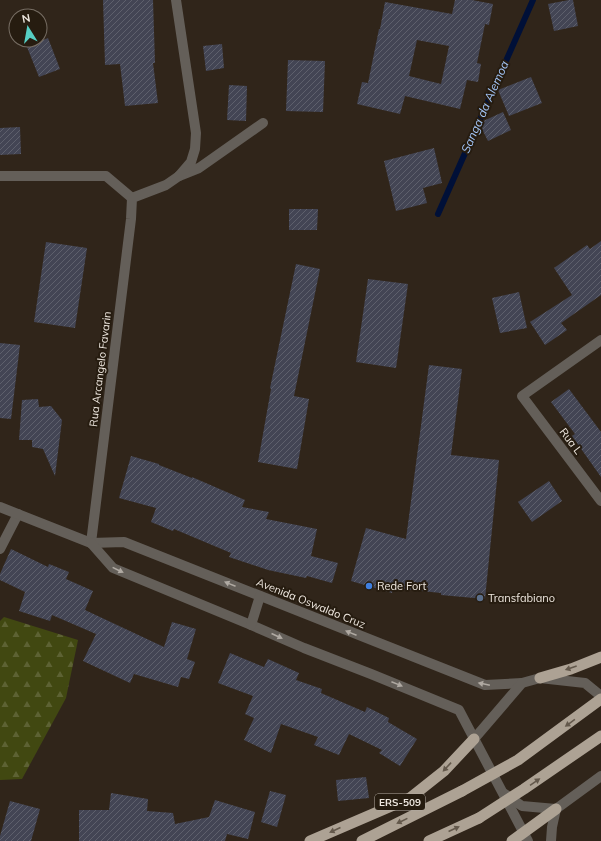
<svg xmlns="http://www.w3.org/2000/svg" width="601" height="841" font-family="Mulish,sans-serif">
<style>
.forest{fill:url(#forest-firs)}
.lines{fill:none;stroke-linecap:round;stroke-linejoin:round}
.stream{stroke:#001038;stroke-width:6}
.building{fill:url(#building-hatch);fill-rule:evenodd}
.service{stroke:#645f59;stroke-width:10}
.minor{stroke:#645f59;stroke-width:10}
.tertiary{stroke:#645f59;stroke-width:10}
.trunk{stroke:#ada294;stroke-width:11}
.trunk-bridge{stroke:#ada294;stroke-width:11}
.oneway{fill:#b0aaa3}
.oneway2{fill:#63584b}
.shop-dot{fill:#3f7fe0;stroke:#261c10;stroke-width:1.5}
.service-dot{fill:#5c6f8a;stroke:#261c10;stroke-width:1.5}
.labels{text-anchor:middle;stroke-width:4;stroke-linejoin:round;paint-order:stroke}
.shield{fill:#261c10;stroke:#b2aaa1;stroke-width:1}
.shield-label{font-size:10px;font-weight:bold;fill:#eee7df}
.street-label{font-size:11px;fill:#eee7df;stroke:#261c10}
.poi-label{font-size:11px;fill:#eee7df;stroke:#261c10;text-anchor:start}
.water-label{font-size:12px;font-style:italic;fill:#a4c7fa;stroke:#261c10}
</style>
<defs>
<pattern id="forest-firs" width="22" height="20" patternUnits="userSpaceOnUse"><rect width="22" height="20" fill="#414811"/><path d="M5 1l3.5 6h-7zM16 11l3.5 6h-7z" fill="#5d6233"/></pattern>
<pattern id="building-hatch" width="6" height="6" patternUnits="userSpaceOnUse"><rect width="6" height="6" fill="#434554"/><path d="M-1 1l2-2M0 6l6-6M5 7l2-2" fill="none" stroke="#5e606c"/></pattern>
</defs>
<rect width="100%" height="100%" fill="#30251a"/>
<polygon class="forest" points="4,617 78,640 66,698 22,779 0,780 0,621"/>
<g class="lines">
<polyline class="stream" points="438,214 533,0"/>
</g>
<g class="building">
<polygon points="103,0 153,0 155,63 153,63 158,103 125,106 120,64 105,65"/>
<path d="M455 0H472L493 4 489 25 485 24 477 63 481 64 478 82 467 80 460 109 405 96 400 114 357 104 362 82 368 83 379 29H380L385 2 452 14ZM417 40 449 46 441 84 409 76Z"/>
<polygon points="569,0 573,0 578,26 554,31 548,4"/>
<polygon points="48,38 60,69 39,77 27,47"/>
<polygon points="222,44 224,68 206,71 203,46"/>
<polygon points="288,60 325,61 323,112 286,111"/>
<polygon points="531,77 542,103 509,116 498,90"/>
<polygon points="229,85 247,86 246,121 227,120"/>
<polygon points="503,112 511,130 488,141 479,123"/>
<polygon points="20,127 21,154 0,155 0,128"/>
<polygon points="434,148 442,183 423,188 427,203 396,211 384,161"/>
<polygon points="289,209 318,209 317,230 289,230"/>
<polygon points="601,241 601,295 561,323 567,330 545,345 530,322 572,295 554,268 587,245 590,249"/>
<polygon points="46,242 87,248 75,328 34,322"/>
<polygon points="296,264 320,269 294,396 309,399 297,469 258,462 271,389 270,388"/>
<polygon points="368,279 408,284 396,368 356,362"/>
<polygon points="519,292 527,328 500,333 492,298"/>
<polygon points="0,343 20,345 11,419 0,418"/>
<polygon points="429,365 462,369 451,455 499,460 485,599 441,595 441,593 393,588 392,593 351,581 366,528 406,539"/>
<polygon points="569,389 601,432 601,477 572,436 575,434 551,402"/>
<polygon points="38,399 39,407 51,406 62,420 55,476 43,449 32,447 32,440 19,440 22,400"/>
<polygon points="131,456 159,464 159,465 192,478 192,477 245,500 242,507 269,512 266,519 317,529 311,556 338,563 332,583 307,576 306,578 268,570 229,557 231,553 174,529 173,531 151,522 156,508 119,498"/>
<polygon points="549,481 562,501 532,522 518,502"/>
<polygon points="11,549 48,567 49,564 69,572 66,579 93,591 85,610 164,647 172,622 196,629 187,659 195,662 189,679 181,677 178,687 134,674 130,683 83,661 96,634 52,615 50,621 19,611 25,592 0,580 0,574"/>
<polygon points="230,653 264,667 268,659 299,673 296,680 322,689 321,693 365,712 367,707 389,718 388,722 417,739 400,766 379,753 382,750 349,734 339,755 314,745 318,737 281,724 271,753 244,740 254,718 245,714 253,696 218,683"/>
<polygon points="366,777 369,798 338,801 336,780"/>
<polygon points="270,791 286,795 277,827 261,822"/>
<polygon points="111,793 148,799 147,811 173,813 175,824 209,817 215,800 255,812 248,839 227,834 225,841 79,841 79,810 109,810"/>
<polygon points="10,801 40,809 31,841 0,841 0,836"/>
</g>
<g class="lines">
<g class="service">
<polyline points="0,176 106,176 132,198"/>
<polyline points="179,176 199,168 263,123"/>
</g>
<g class="minor">
<polyline points="601,340 522,396 601,501"/>
<polyline points="91,543 131,219 132,198 166,185 179,176 191,162 195,149 196,133 176,0"/>
<polyline points="0,549 18,514"/>
</g>
<g class="tertiary">
<polyline points="0,507 91,543 124,542 485,685 522,683"/>
<polyline points="91,543 113,568 251,625 304,648 371,674 459,710 528,841"/>
<polyline points="251,625 260,596"/>
<polyline points="474,739 522,683 540,678 585,683 601,696"/>
<polyline points="505,794 522,806 556,809"/>
<polyline points="556,809 601,776"/>
<polyline points="551,841 552,827 556,809"/>
</g>
<g class="trunk">
<polyline points="540,678 571,669 601,657"/>
<polyline points="310,841 410,798 444,771 474,739"/>
<polyline points="362,841 462,791"/>
<polyline points="429,841 479,818"/>
<polyline points="512,841 556,809"/>
</g>
<g class="trunk-bridge">
<polyline points="462,791 518,760 601,699"/>
<polyline points="479,818 524,789 601,736"/>
</g>
</g>
<defs><path id="oneway-solid" d="M-6-.8H1V-3.2L6.5 0L1 3.2V.8H-6Z"/></defs>
<g class="oneway">
<use href="#oneway-solid" transform="translate(118 570) rotate(26)"/>
<use href="#oneway-solid" transform="translate(230 584) rotate(-158)"/>
<use href="#oneway-solid" transform="translate(351 633) rotate(-158)"/>
<use href="#oneway-solid" transform="translate(277 636) rotate(24)"/>
<use href="#oneway-solid" transform="translate(397 684) rotate(22)"/>
<use href="#oneway-solid" transform="translate(484 684) rotate(-168)"/>
</g>
<g class="oneway2">
<use href="#oneway-solid" transform="translate(571 668) rotate(161)"/>
<use href="#oneway-solid" transform="translate(570 723) rotate(144)"/>
<use href="#oneway-solid" transform="translate(447 767) rotate(133)"/>
<use href="#oneway-solid" transform="translate(535 782) rotate(-34)"/>
<use href="#oneway-solid" transform="translate(402 821) rotate(154)"/>
<use href="#oneway-solid" transform="translate(454 829) rotate(-25)"/>
<use href="#oneway-solid" transform="translate(335 830) rotate(156)"/>
</g>
<circle class="shop-dot" cx="369" cy="586" r="4"/>
<circle class="service-dot" cx="480" cy="598" r="4"/>
<g class="labels">
<rect class="shield" x="375" y="794" width="50" height="16" rx="3"/>
<g class="shield-label">
<text x="400" y="806">ERS-509</text>
</g>
<g class="street-label">
<text transform="translate(100 369) rotate(-83)" y="4">Rua Arcangelo Favarin</text>
<text transform="translate(571 441) rotate(53)" y="4">Rua L</text>
<text transform="translate(311 603) rotate(22)" y="4">Avenida Oswaldo Cruz</text>
</g>
<g class="poi-label">
<text x="377" y="590">Rede Fort</text>
<text x="488" y="602">Transfabiano</text>
</g>
<g class="water-label">
<text transform="translate(485 107) rotate(-66)" y="4">Sanga da Alemoa</text>
</g>
</g>
<g transform="translate(28 28) rotate(349)"><circle r="19" fill="#261c10" stroke="#766d63"/>
<path d="M0-3L7 15L0 10L-7 15Z" fill="#56cec3"/>
<text y="-6" font-size="11" font-weight="bold" text-anchor="middle" fill="#eee7df">N</text>
</g>
</svg>
